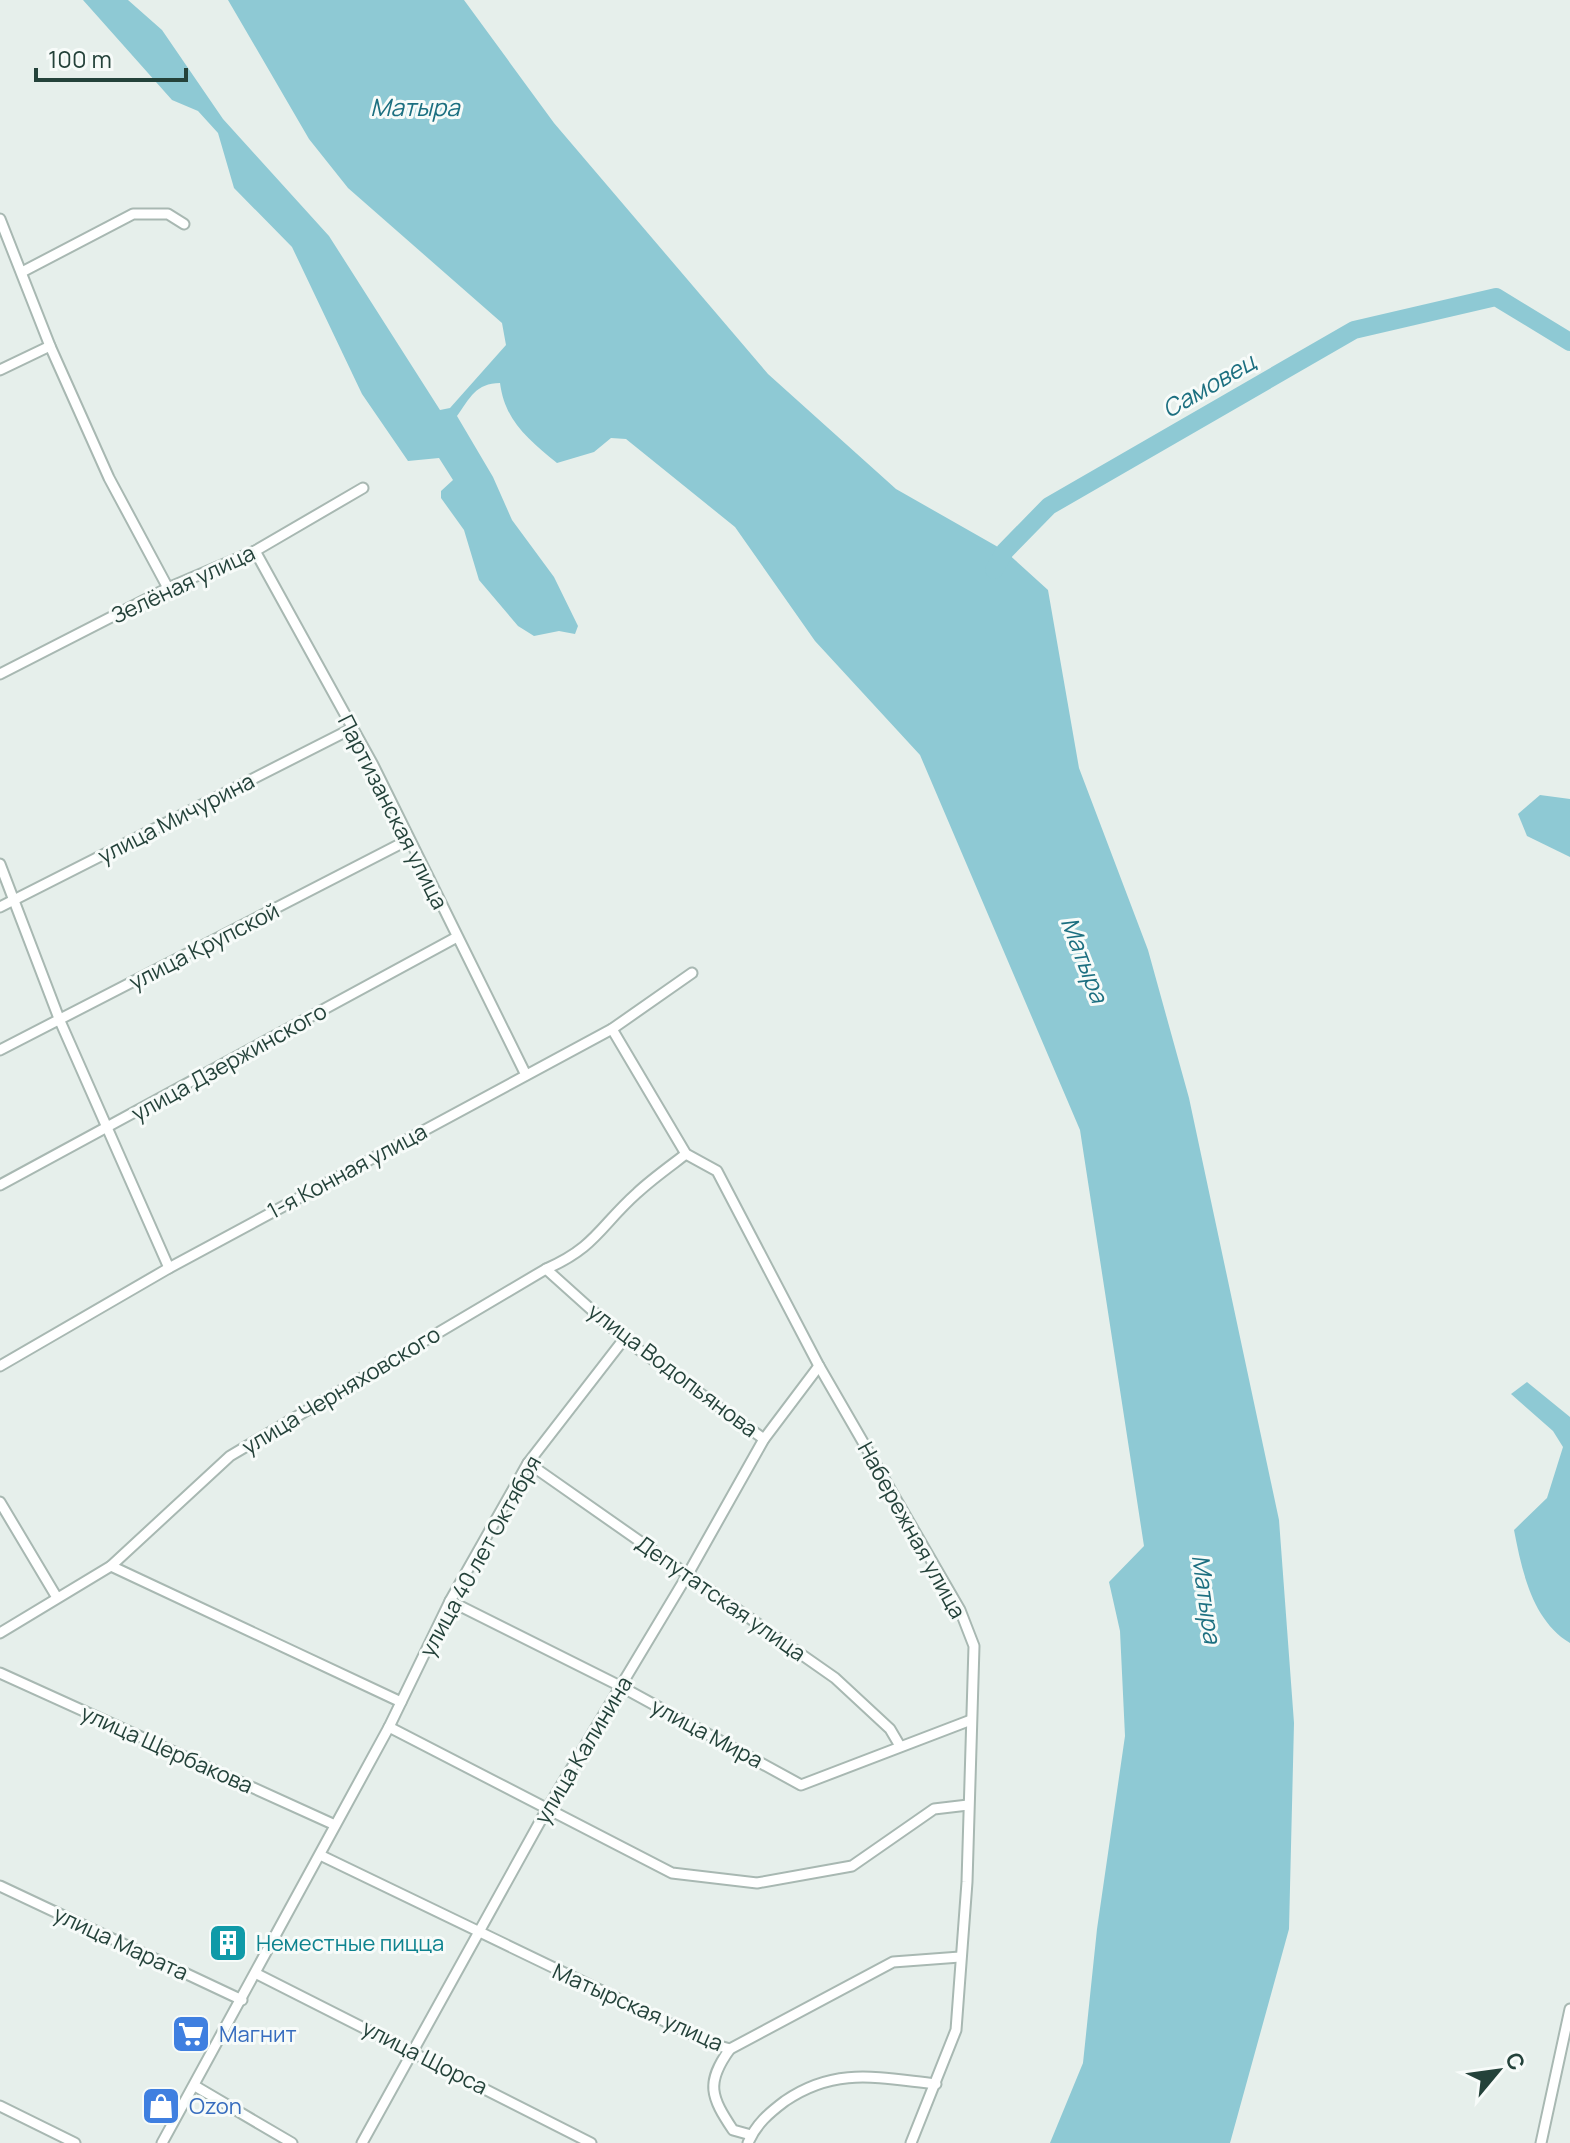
<svg xmlns="http://www.w3.org/2000/svg" width="1570" height="2143" font-family="Manrope,sans-serif">
<style>
.water{fill:#8ec9d4}
.lines{fill:none;stroke-linecap:round;stroke-linejoin:round}
.river{stroke:#8ec9d4;stroke-width:18}
.minor-casing{stroke:#a8b8b2;stroke-width:13}
.minor{stroke:#fff;stroke-width:9}
.labels{text-anchor:middle;stroke-width:6;stroke-linejoin:round;paint-order:stroke}
.street-label{font-size:22px;fill:#24423a;stroke:#f7fbf9}
.culture-label{font-size:22px;fill:#0d838f;stroke:#f7fbf9;text-anchor:start}
.shop-label{font-size:22px;fill:#366cbe;stroke:#f7fbf9;text-anchor:start}
.water-label{font-size:24px;font-style:italic;fill:#1c6f80;stroke:#f7fbf9}
</style>
<rect width="100%" height="100%" fill="#e6efeb"/>
<g class="water">
<path d="M83 0H128L162 30 223 119 329 236 440 410 450 408 506 345 502 323 348 188 309 139 228 0H464L554 123 768 374 896 489 1005 551 1048 590 1079 768 1148 950 1189 1098 1279 1520 1294 1723 1289 1929 1230 2143H1050L1083 2063 1097 1929 1125 1736 1120 1631 1109 1582 1144 1546 1080 1130 920 755 815 641 735 527 626 439 611 438 594 452 557 463C528 439 505 421 500 383 476 383 470 398 457 416L493 477 512 520 554 577 578 626 575 634 559 631 534 636 518 626 479 580 464 530 441 498V491L453 480 439 458 408 461 362 394 292 247 234 188 218 133 198 111 172 100Z"/>
<polygon points="1540,795 1570,799 1570,857 1527,836 1518,814"/>
<path d="M1527 1382 1570 1417V1643C1532 1620 1522 1571 1514 1530L1547 1498 1563 1447 1553 1431 1511 1394Z"/>
</g>
<g class="lines">
<polyline class="river" points="994,570 1005,551 1049,506 1354,330 1496,297 1570,342"/>
<defs>
<g id="minor">
<polyline points="0,219 50,346 109,478 168,588"/>
<polyline points="22,272 133,214 168,214 184,224"/>
<polyline points="0,370 50,346"/>
<polyline points="255,551 373,765 526,1075"/>
<polyline points="0,674 168,588 255,551 363,488"/>
<polyline points="0,864 60,1021 169,1268"/>
<polyline points="0,907 351,729"/>
<polyline points="612,1029 686,1154 717,1171 819,1366 960,1610 974,1646 967,1882 956,2030 911,2143"/>
<polyline points="0,1050 408,840"/>
<polyline points="0,1185 457,937"/>
<polyline points="546,1269 624,1339 764,1439"/>
<polyline points="0,1366 169,1268 612,1029 692,973"/>
<polyline points="528,1463 835,1678 890,1729 900,1746"/>
<polyline points="0,1502 56,1596"/>
<polyline points="111,1566 401,1702"/>
<polyline points="450,1601 620,1686 801,1785 971,1720"/>
<path d="M0 1633 111 1566 230 1456 546 1269C596 1247 600 1226 637 1193 652 1179 669 1167 686 1154"/>
<polyline points="0,1673 335,1825"/>
<polyline points="389,1727 672,1873 757,1883 852,1866 934,1809 968,1805"/>
<polyline points="320,1855 712,2044 730,2049 893,1962 960,1957"/>
<polyline points="0,1886 242,2000"/>
<polyline points="257,1974 591,2143"/>
<path d="M730 2049C705 2083 711 2097 733 2130L751 2135"/>
<polyline points="195,2086 292,2143"/>
<polyline points="0,2106 75,2143"/>
<polyline points="162,2143 389,1727 450,1601 528,1463 624,1339"/>
<polyline points="362,2143 547,1809 688,1574 764,1439 819,1366"/>
<path d="M748 2143C756 2124 769 2113 785 2101 836 2066 879 2078 936 2084"/>
<polyline points="1541,2143 1570,2009"/>
</g>
</defs>
<use href="#minor" class="minor-casing"/>
<use href="#minor" class="minor"/>
</g>
<defs>
<symbol id="building-square" viewBox="-11 -11 22 22"><rect x="-9" y="-9" width="18" height="18" rx="4" fill="#0f9aa8" stroke="#f7fbf9"/><path d="M-4-6H4V6H1V3H-1V6H-4ZM-2.5-4.3h1.7v1.8h-1.7ZM.8-4.3h1.7v1.8H.8ZM-2.5-1h1.7V.8h-1.7ZM.8-1h1.7V.8H.8Z" fill="#fff"/></symbol>
<symbol id="supermarket-square" viewBox="-11 -11 22 22"><rect x="-9" y="-9" width="18" height="18" rx="4" fill="#3f7fe0" stroke="#f7fbf9"/><path d="M-6-5.5h2.5l.6 2H6L4.5 2H-2.5L-4.4-4H-6ZM-1.5 3.2a1.3 1.3 0 1 0 .1 0ZM3 3.2a1.3 1.3 0 1 0 .1 0Z" fill="#fff"/></symbol>
<symbol id="shop-square" viewBox="-11 -11 22 22"><rect x="-9" y="-9" width="18" height="18" rx="4" fill="#3f7fe0" stroke="#f7fbf9"/><path d="M-5-2.5h2.3a2.7 3.5 0 0 1 5.4 0H5L5.5 6h-11ZM-1.5-2.5h3a1.5 2.3 0 0 0-3 0Z" fill="#fff"/></symbol>
</defs>
<g fill-rule="evenodd">
<use href="#building-square" x="206" y="1921" width="44" height="44"/>
<use href="#supermarket-square" x="169" y="2012" width="44" height="44"/>
<use href="#shop-square" x="139" y="2084" width="44" height="44"/>
</g>
<g class="labels">
<g class="street-label">
<text transform="translate(183 584) rotate(-25)" y="8">Зелёная улица</text>
<text transform="translate(393 812) rotate(63)" y="8">Партизанская улица</text>
<text transform="translate(176 818) rotate(-27)" y="8">улица Мичурина</text>
<text transform="translate(204 946) rotate(-27)" y="8">улица Крупской</text>
<text transform="translate(229 1062) rotate(-29)" y="8">улица Дзержинского</text>
<text transform="translate(347 1171) rotate(-28)" y="8">1-я Конная улица</text>
<text transform="translate(673 1370) rotate(37)" y="8">улица Водопьянова</text>
<text transform="translate(341 1390) rotate(-31)" y="8">улица Черняховского</text>
<text transform="translate(912 1530) rotate(61)" y="8">Набережная улица</text>
<text transform="translate(480 1556) rotate(-61)" y="8">улица 40 лет Октября</text>
<text transform="translate(721 1598) rotate(35)" y="8">Депутатская улица</text>
<text transform="translate(707 1733) rotate(28)" y="8">улица Мира</text>
<text transform="translate(167 1749) rotate(24)" y="8">улица Щербакова</text>
<text transform="translate(583 1750) rotate(-59)" y="8">улица Калинина</text>
<text transform="translate(121 1943) rotate(25)" y="8">улица Марата</text>
<text transform="translate(638 2007) rotate(24)" y="8">Матырская улица</text>
<text transform="translate(425 2057) rotate(27)" y="8">улица Щорса</text>
</g>
<g class="culture-label">
<text x="256" y="1951">Неместные пицца</text>
</g>
<g class="shop-label">
<text x="219" y="2042">Магнит</text>
<text x="189" y="2114">Ozon</text>
</g>
<g class="water-label">
<text x="415" y="116">Матыра</text>
<text transform="translate(1209 386) rotate(-30)" y="8">Самовец</text>
<text transform="translate(1084 960) rotate(69)" y="8">Матыра</text>
<text transform="translate(1206 1599) rotate(82)" y="8">Матыра</text>
</g>
</g>
<g transform="translate(1498 2071) rotate(61)" stroke="#f7fbf9" stroke-width="6" paint-order="stroke">
<path d="M0-6L14 30L0 20L-14 30Z" fill="#24423a"/>
<text y="-12" font-size="22" font-weight="bold" text-anchor="middle" fill="#24423a">С</text>
</g>
<path d="M36 68v12h150v-12" fill="none" stroke="#24423a" stroke-width="4"/>
<text x="48" y="68" font-size="24" fill="#24423a" stroke="#f7fbf9" stroke-width="6" paint-order="stroke">100 m</text>
</svg>
